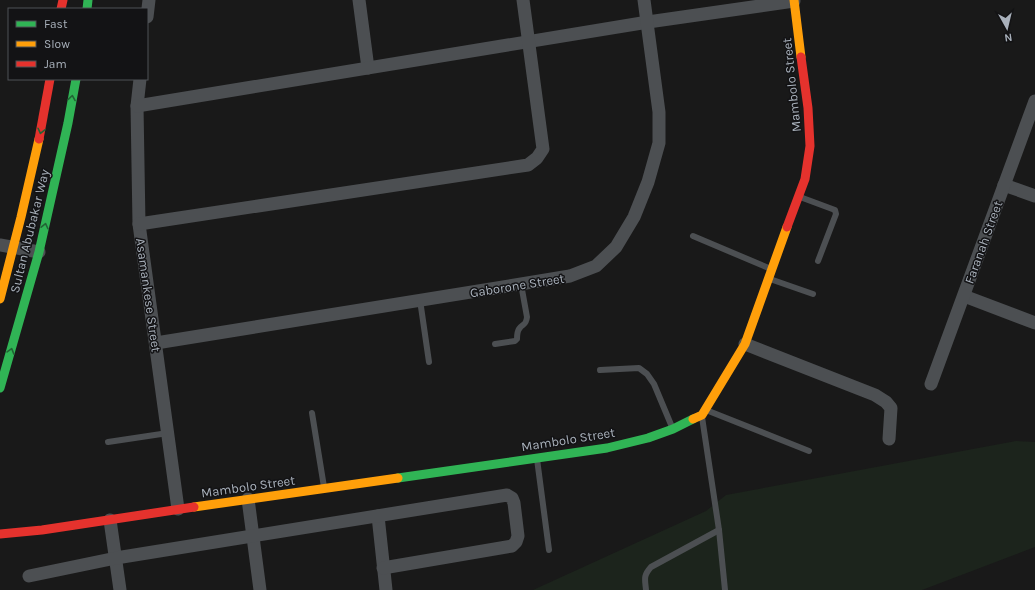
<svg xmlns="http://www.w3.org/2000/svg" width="1035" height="590" font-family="Karla,sans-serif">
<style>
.green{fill:#1c241c}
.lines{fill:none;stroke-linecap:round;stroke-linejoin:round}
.lane{stroke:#4c4f52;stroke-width:6}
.street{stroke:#4c4f52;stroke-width:13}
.fast{stroke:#30b455;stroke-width:9}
.slow{stroke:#ff9f0a;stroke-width:9}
.jam{stroke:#e5322d;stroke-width:9}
.oneway{stroke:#226435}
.labels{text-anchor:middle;stroke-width:3;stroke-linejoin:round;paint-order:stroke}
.street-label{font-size:13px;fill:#a9b1bb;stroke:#131315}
</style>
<rect width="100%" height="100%" fill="#191919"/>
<polygon class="green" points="1016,441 1035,442 1035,547 922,590 533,590 706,511 726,495"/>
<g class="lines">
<g class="lane">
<polyline points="800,197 835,210 836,214 818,261"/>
<polyline points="693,236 771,269"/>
<polyline points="770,279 813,294"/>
<polyline points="420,300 429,362"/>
<path d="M495 344 515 341 517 339C517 336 517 332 519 329 523 323 526 326 527 317L521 284"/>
<polyline points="600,370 639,368 647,374 654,384 672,427"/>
<polyline points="706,410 809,451"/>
<polyline points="312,413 324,487"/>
<polyline points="702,417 719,530 725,590"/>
<polyline points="108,442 168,433"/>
<polyline points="537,459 549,550"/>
<path d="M646 590C645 579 643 576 651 567L719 530"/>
</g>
<g class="street">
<polyline points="359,0 368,68"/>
<polyline points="147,17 149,0"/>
<polyline points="140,79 137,106 139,224 178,509"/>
<polyline points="137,106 648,22 794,1"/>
<polyline points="1004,185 1035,196"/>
<polyline points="139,224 528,165 537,158 543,149 523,0"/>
<polyline points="0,245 39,252"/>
<polyline points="964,296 1035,323"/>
<polyline points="156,343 570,276 596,266 616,247 634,217 648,182 659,143 659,112 644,0"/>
<polyline points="745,344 875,395 886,402 891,408 889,439"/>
<polyline points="931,384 1035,101"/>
<polyline points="248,499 260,590"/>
<polyline points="378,516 386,590"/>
<polyline points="110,520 120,590"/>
<polyline points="29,576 116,558 507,495 512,498 514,503 518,536 516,542 512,546 383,568"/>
</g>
<g class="fast">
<polyline points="87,9 88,0"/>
<polyline points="0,388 39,252 68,123 76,79"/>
<polyline points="398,478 607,448 648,438 673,429 693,419"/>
</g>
<g class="slow">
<polyline points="794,0 801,57"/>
<polyline points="0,299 21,217 39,139"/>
<polyline points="693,419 702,415 745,344 787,227"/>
<polyline points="194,507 398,478"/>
</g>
<g class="jam">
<polyline points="61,9 63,0"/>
<polyline points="39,139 50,79"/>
<polyline points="787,227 805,179 810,146 808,108 801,57"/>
<polyline points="0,534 42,530 194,507"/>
</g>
</g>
<defs><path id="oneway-chevron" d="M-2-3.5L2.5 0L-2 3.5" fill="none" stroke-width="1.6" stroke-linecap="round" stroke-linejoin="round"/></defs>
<g class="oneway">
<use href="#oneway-chevron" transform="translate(72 98) rotate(-81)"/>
<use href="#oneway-chevron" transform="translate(41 131) rotate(103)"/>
<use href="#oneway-chevron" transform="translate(45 226) rotate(-77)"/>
<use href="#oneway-chevron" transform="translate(11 351) rotate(-74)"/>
</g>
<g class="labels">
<g class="street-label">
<text transform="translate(791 85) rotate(-96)" y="5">Mambolo Street</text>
<text transform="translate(29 231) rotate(-76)" y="5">Sultan Abubakar Way</text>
<text transform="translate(983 242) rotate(-70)" y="5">Faranah Street</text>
<text transform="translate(517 285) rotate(-9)" y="5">Gaborone Street</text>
<text transform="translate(149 295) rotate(82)" y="5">Asamankese Street</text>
<text transform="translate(568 439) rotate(-9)" y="5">Mambolo Street</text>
<text transform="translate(248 486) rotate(-8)" y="5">Mambolo Street</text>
</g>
</g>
<rect x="8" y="8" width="140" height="72" fill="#131315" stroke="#4f5257"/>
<rect x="16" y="21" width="20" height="6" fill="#30b455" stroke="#4f5257"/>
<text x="44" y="28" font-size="12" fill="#a9b1bb">Fast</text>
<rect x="16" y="41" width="20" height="6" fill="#ff9f0a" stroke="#4f5257"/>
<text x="44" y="48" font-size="12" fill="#a9b1bb">Slow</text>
<rect x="16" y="61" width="20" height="6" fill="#e5322d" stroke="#4f5257"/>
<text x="44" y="68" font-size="12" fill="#a9b1bb">Jam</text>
<g transform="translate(1007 28) rotate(172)" stroke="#131315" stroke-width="3" paint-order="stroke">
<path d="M0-3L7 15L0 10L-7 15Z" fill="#a9b1bb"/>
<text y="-6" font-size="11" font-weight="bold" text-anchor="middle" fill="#a9b1bb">N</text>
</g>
</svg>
